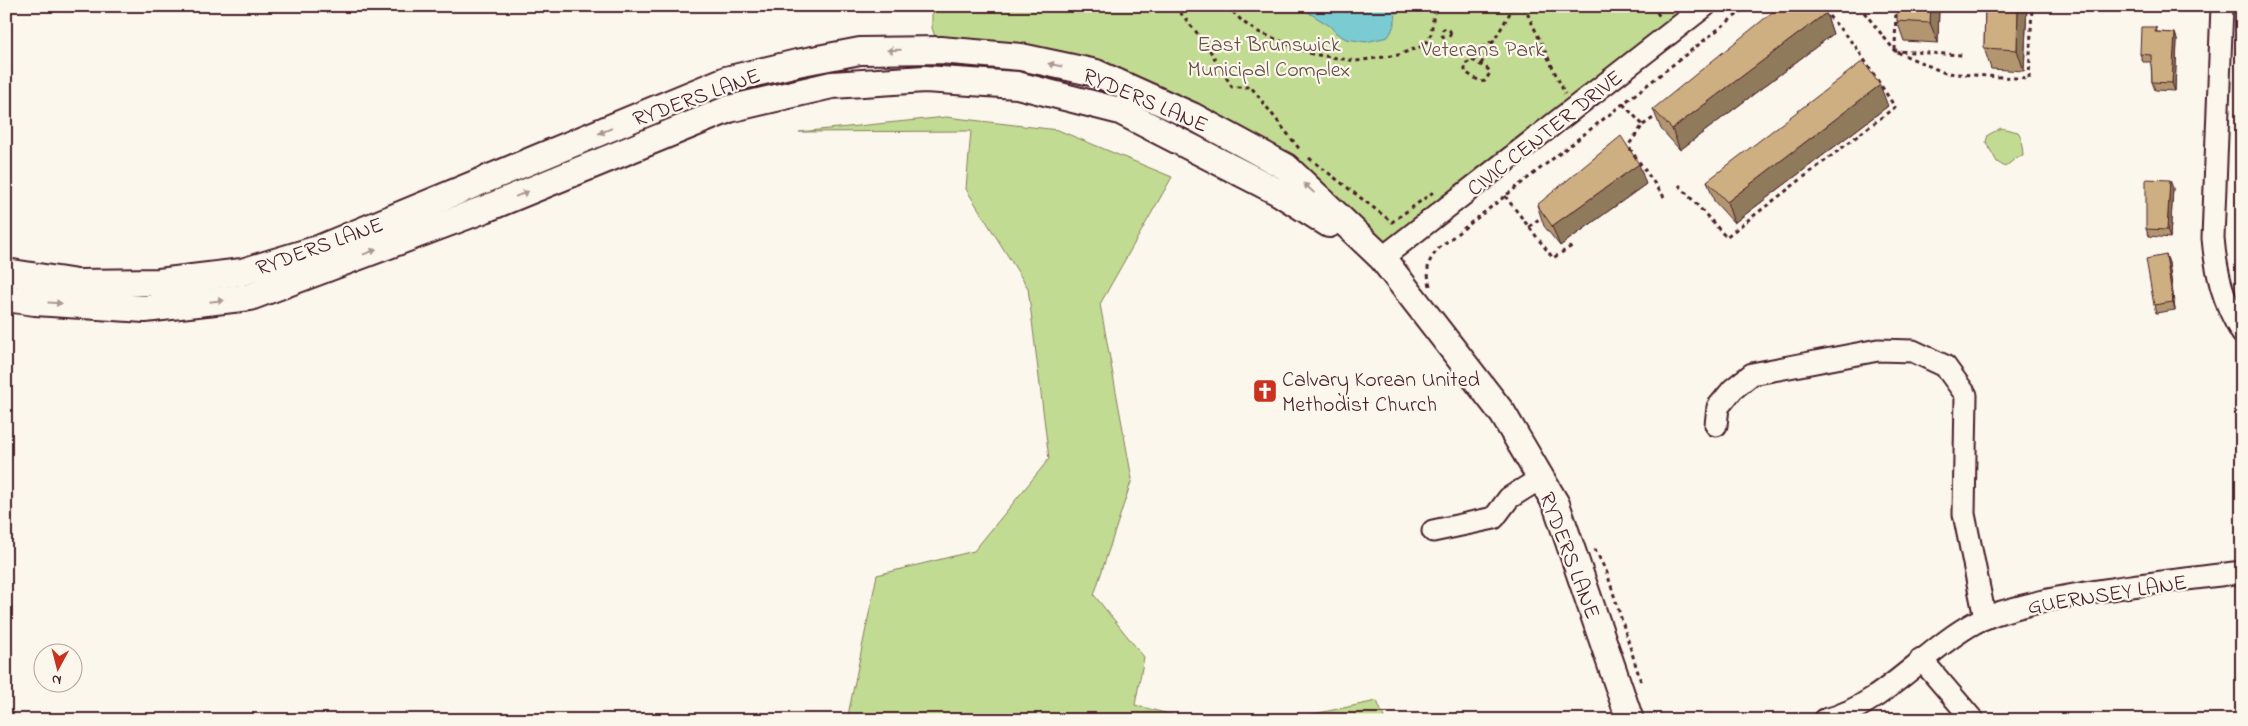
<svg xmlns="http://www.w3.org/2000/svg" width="2248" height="726" font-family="'Indie Flower',sans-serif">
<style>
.green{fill:#c2db92;stroke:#867d5e}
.water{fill:#7acbd2;stroke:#67868f}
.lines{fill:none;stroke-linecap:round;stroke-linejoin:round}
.minor-casing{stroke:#4a1f2b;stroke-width:25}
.major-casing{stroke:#4a1f2b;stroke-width:30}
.path{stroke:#4a1f2b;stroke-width:3;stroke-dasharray:4 4;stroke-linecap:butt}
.minor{stroke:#fbf7ec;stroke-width:21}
.major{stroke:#fbf7ec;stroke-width:26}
.wall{fill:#b19670;stroke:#4a1f2b}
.shaded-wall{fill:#907a5b;stroke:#4a1f2b}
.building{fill:#ceaf82;stroke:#4a1f2b}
.oneway{fill:#ab9695}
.labels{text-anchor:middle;stroke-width:4.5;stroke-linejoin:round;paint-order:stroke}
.park-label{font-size:22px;fill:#684e45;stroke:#fbf7ec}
.street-label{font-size:22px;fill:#4a1f2b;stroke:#fbf7ec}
.poi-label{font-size:22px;fill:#4a1f2b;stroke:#fbf7ec;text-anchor:start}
</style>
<rect width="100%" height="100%" fill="#fbf7ec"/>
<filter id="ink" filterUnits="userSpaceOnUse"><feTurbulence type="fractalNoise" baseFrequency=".02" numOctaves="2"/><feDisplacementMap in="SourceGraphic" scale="10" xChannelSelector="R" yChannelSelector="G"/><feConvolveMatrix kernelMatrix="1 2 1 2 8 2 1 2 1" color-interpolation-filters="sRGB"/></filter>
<g filter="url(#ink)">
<g class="green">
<polygon points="932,6 1705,6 1382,258 1286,167 1096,73 940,50 932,28"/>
<polygon points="946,117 1058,130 1172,177 1100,304 1132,479 1094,595 1144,657 1135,705 1191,720 847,720 877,575 974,551 1049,459 1028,288 966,189 971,131 799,132"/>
<path d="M2001 128 2018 132 2021 137C2021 144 2023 149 2023 156L2016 158 2005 167 1997 162 1986 142 1988 135Z"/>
<polygon points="1377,701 1385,720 1284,720"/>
</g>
<path class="water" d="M1298 6H1396C1396 18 1395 27 1388 37L1366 42 1346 39 1336 33 1330 26Z"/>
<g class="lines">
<defs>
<g id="minor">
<path d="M2222 6 2213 238C2216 273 2223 302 2242 333"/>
<polyline points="1382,258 1705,6"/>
<polyline points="1716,425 1718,407 1733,389 1752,374 1878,350 1913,351 1945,366 1966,395 1964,514 1985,618"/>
<polyline points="1433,531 1494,518 1509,498 1541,478"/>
<polyline points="1921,659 1973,720"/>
<path d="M1825 720C1882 706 1923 651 1974 623 1995 612 2020 607 2043 601 2108 587 2175 581 2242 572"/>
</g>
<g id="major">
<polyline points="6,272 77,283 159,282 242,272 318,249 726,80 797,63 860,51 940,50 1021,57 1096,73 1192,116 1286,167 1382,258 1503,414 1556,504 1630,720"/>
<polyline points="6,298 35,302 145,309 250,297 485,209 729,109 832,85 925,79 1017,85 1120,111 1280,193 1329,224"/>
</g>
</defs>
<use href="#minor" class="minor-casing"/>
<use href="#major" class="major-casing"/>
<g class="path">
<polyline points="1175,6 1206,44 1232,87 1251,87 1301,151"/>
<polyline points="1227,6 1243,22 1256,31 1312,54 1356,61 1398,55 1425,45 1431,34 1435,6"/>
<polyline points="1524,6 1565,94"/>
<polyline points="1652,6 1661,18"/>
<polyline points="1859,6 1895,51 1963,55"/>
<polyline points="1896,6 1895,51 1945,73 2029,79 2032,6"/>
<circle cx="1446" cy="33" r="4.5"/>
<circle cx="1490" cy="48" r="5.5"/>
<polyline points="1492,44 1514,6"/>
<polygon points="1472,60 1488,69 1490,73 1485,81 1481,82 1465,72 1465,64"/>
<polyline points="1481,64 1487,53"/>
<polyline points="1623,104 1643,125 1628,146"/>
<polyline points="1643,125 1659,114"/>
<polyline points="1624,149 1628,146 1664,197"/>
<polyline points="1309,158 1392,222 1436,190"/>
<polyline points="1679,185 1726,237 1895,107 1856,47 1820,6"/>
<polyline points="1505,196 1553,258 1572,246"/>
<polyline points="1529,227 1544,215"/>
<path d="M1430 286C1426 266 1427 262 1440 247L1748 6"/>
<polyline points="1595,549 1607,573 1641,682"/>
</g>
<use href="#minor" class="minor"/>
<use href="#major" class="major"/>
</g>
<g class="wall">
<polygon points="1939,6 1938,43 1904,41 1897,21"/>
<polygon points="1985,6 2027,6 2024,71 1991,69 1984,48"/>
<polygon points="1826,13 1833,34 1680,150 1661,129 1653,109"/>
<polygon points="2156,27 2157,32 2175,33 2177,40 2175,91 2155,90 2152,82 2151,62 2143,62 2140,54"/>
<polygon points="1888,106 1734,223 1714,201 1707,181"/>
<polygon points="1646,184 1560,246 1544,226 1537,205"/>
<polygon points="2173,188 2170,238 2149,236 2146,229"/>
<polygon points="2166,255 2169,263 2175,310 2156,313 2154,305"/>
</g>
<g class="shaded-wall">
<polygon points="1931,6 1939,6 1938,43 1930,23"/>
<polygon points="2018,6 2027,6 2024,71 2017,50"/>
<polygon points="1826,13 1833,34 1680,150 1672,129"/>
<polygon points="2175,33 2177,40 2175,91 2172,83"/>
<polygon points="1880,85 1888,106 1734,223 1727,202"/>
<polygon points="1639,164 1646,184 1560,246 1552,226"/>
<polygon points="2170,180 2173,188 2170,238 2167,230"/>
<polygon points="2166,255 2169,263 2175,310 2173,302"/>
</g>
<g class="building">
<polygon points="1780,6 1821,6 1826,13 1672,129 1653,109"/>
<polygon points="1897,6 1931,6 1930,23 1897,21"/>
<polygon points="1985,6 2018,6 2017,50 1984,48"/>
<polygon points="2141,27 2156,27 2155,32 2175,33 2172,83 2152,82 2151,55 2140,54"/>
<polygon points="1863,61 1880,85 1727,202 1707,181"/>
<polygon points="1621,136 1639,164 1552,226 1537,205"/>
<polygon points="2146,179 2170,180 2167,230 2146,229"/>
<polygon points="2166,255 2173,302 2154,305 2146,259"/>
</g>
<defs><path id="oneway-solid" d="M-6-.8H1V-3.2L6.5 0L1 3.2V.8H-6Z" transform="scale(1.25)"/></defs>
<g class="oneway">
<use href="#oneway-solid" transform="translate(894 50) rotate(179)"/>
<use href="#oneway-solid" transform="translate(1055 65) rotate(-168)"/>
<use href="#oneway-solid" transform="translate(605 131) rotate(158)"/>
<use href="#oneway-solid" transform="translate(1309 188) rotate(-137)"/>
<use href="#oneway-solid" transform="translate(522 194) rotate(-22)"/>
<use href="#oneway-solid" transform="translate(370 252) rotate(-20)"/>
<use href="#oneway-solid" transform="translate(217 301) rotate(-6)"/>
<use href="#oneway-solid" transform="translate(55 303) rotate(4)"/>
</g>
</g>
<defs>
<symbol id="church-square" viewBox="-11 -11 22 22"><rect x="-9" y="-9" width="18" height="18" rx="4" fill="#c8321e" stroke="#fbf7ec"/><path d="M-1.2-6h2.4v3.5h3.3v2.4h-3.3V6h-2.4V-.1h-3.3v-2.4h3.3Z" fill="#fff"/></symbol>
</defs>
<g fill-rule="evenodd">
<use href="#church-square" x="1251" y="377" width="28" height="28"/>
</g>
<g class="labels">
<g class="park-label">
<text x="1269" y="51">East Brunswick<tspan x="1269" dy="25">Municipal Complex</tspan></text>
<text x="1483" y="56">Veterans Park</text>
</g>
<g class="street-label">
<text transform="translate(696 96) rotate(-20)" y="8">RYDERS LANE</text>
<text transform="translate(1146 99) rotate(23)" y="8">RYDERS LANE</text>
<text transform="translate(1544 132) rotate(-38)" y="8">CIVIC CENTER DRIVE</text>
<text transform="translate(319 245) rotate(-20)" y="8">RYDERS LANE</text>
<text transform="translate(1571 555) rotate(69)" y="8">RYDERS LANE</text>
<text transform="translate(2107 593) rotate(-9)" y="8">GUERNSEY LANE</text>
</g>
<g class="poi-label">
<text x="1282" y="386">Calvary Korean United<tspan x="1282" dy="25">Methodist Church</tspan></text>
</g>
</g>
<rect width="2248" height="726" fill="none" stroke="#fbf7ec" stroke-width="25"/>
<rect x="12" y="12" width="2223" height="701" fill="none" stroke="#4a1f2b" stroke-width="2" filter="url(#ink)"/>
<g transform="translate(58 668) rotate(187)"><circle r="24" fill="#fbf7ec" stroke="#b4a19f"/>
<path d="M0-4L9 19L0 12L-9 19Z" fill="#c8321e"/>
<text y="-8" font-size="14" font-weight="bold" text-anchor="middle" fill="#4a1f2b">N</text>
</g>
</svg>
